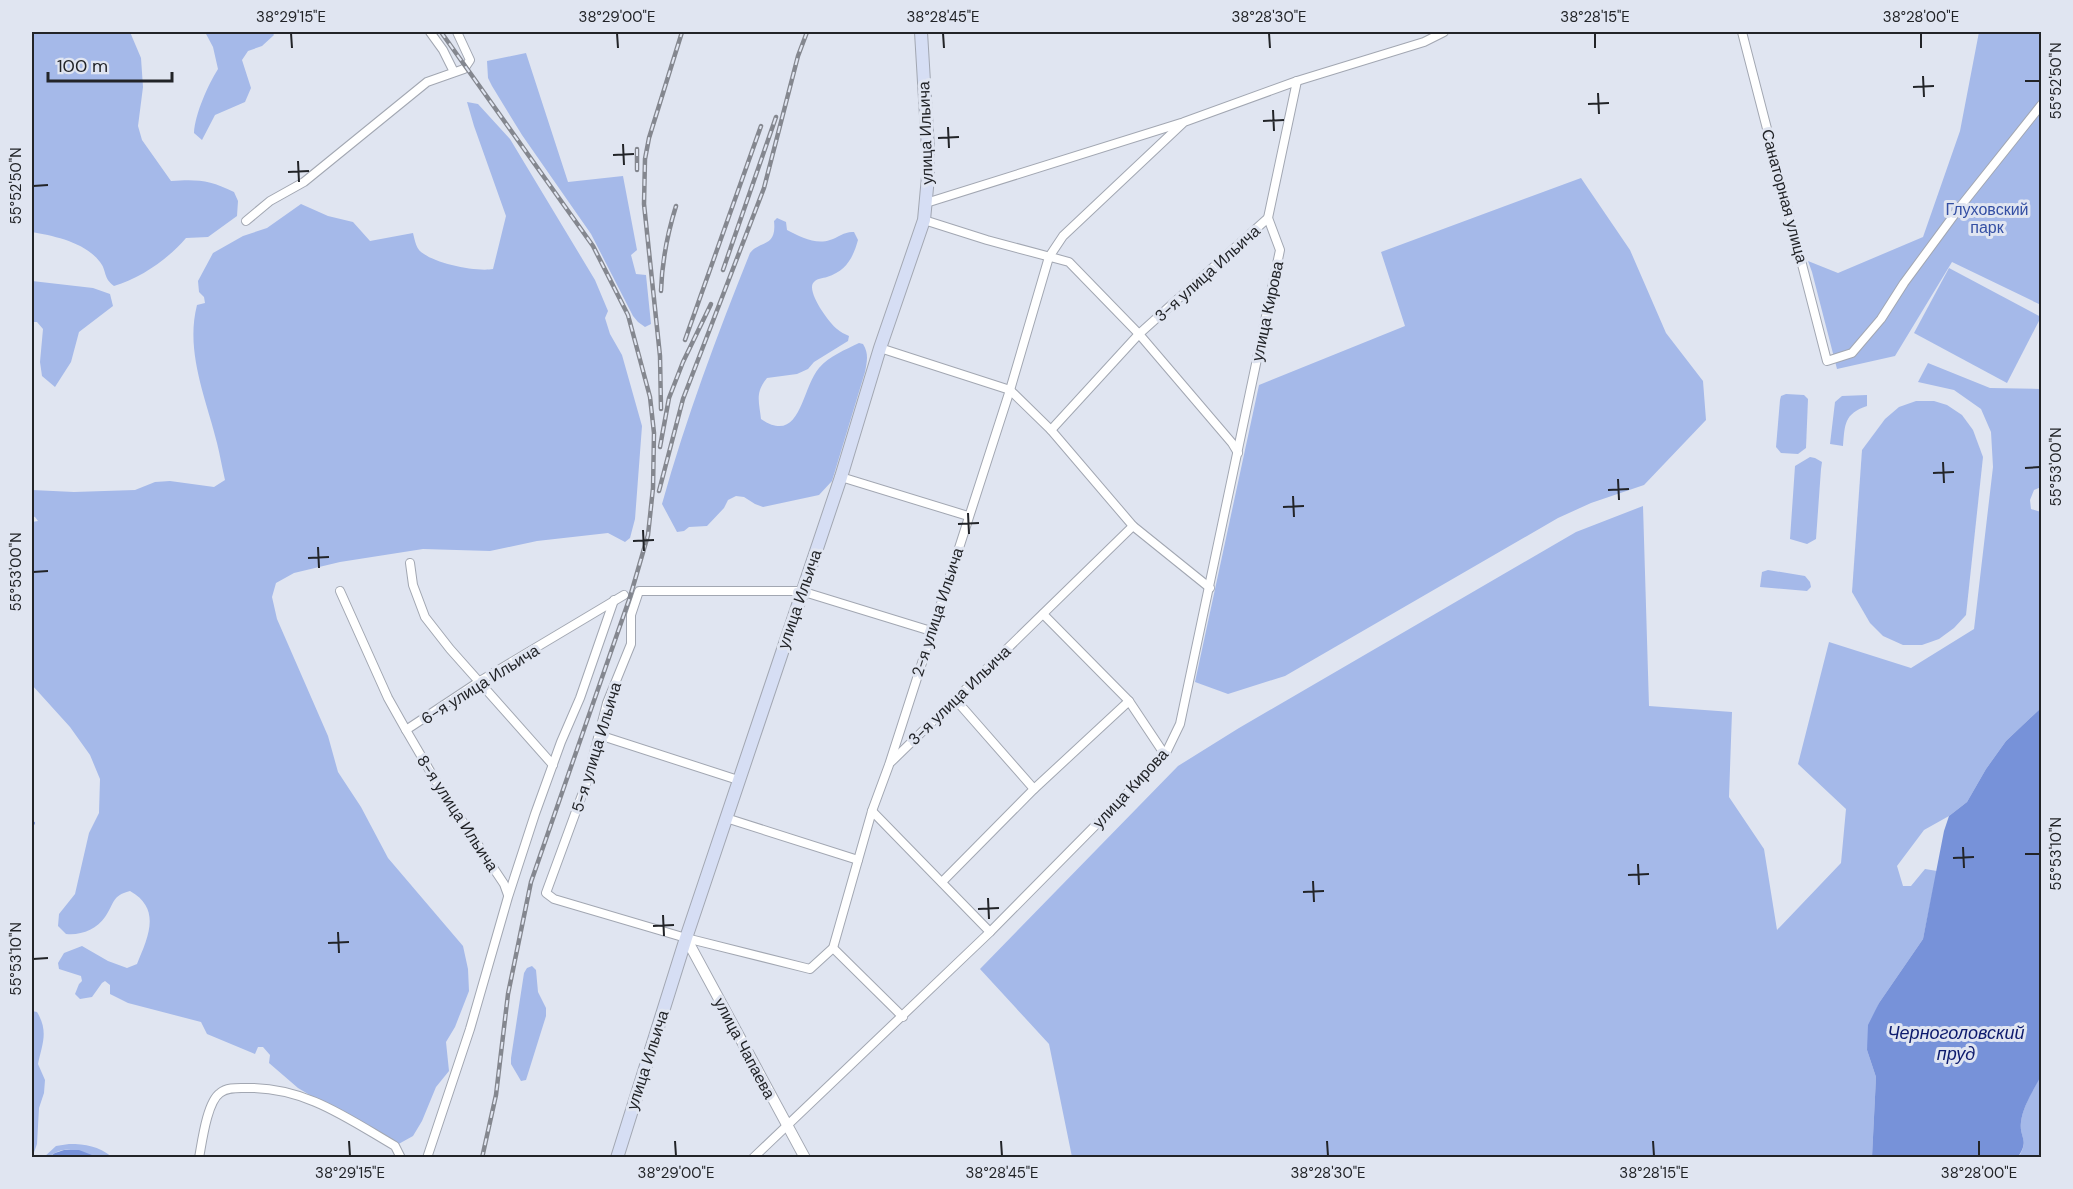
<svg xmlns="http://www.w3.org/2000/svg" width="2073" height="1189" font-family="'DM Sans',sans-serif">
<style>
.green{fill:#a5b9e9}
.water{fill:#7792d9}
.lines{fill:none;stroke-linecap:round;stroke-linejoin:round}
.stream{stroke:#7792d9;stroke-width:2}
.minor-casing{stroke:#a2a7b2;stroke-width:10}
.tertiary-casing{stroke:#a2a7b2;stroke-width:12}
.secondary-casing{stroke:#a2a7b2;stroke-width:14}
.minor{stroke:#fff;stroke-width:8}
.tertiary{stroke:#fff;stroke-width:10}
.secondary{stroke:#d6def4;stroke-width:12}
.rail-casing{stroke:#84878f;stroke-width:4.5}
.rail{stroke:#e0e5f1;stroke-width:2;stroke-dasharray:7;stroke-linecap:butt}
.ticks{fill:none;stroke:#222428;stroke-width:2}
.labels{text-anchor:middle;stroke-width:6;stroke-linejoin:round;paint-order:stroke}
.street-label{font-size:16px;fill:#222428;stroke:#e0e5f1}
.park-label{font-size:16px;fill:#344fa3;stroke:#e0e5f1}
.water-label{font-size:18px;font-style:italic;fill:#0d1b6d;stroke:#e0e5f1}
.neatline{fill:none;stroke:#222428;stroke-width:2}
.ticks-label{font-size:15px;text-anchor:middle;fill:#222428}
</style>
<rect width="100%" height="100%" fill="#e0e5f1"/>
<g class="green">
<path d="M32 32H130L141 58 143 87 138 126 142 140 171 181C197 179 210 180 234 192L238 201 237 216 208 237 186 238C168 259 141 278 114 286 103 278 107 271 100 262 85 242 54 236 32 232Z"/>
<path d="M205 32H272L274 35 262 46 248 51 242 60 251 88 245 102 215 115 202 140 194 133C195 114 208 85 218 69L213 47Z"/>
<polygon points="1979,32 2041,32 2041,305 1952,262 1895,356 1837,369 1812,272 1808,261 1838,273 1923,237 1960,131"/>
<polygon points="526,53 568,182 623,176 637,250 631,255 636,274 646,275 651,324 645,327 638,322 633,316 591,234 522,135 492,86 488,78 487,61"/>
<path d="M467 102 478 104 510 139 595 280 608 311 605 318 610 334 622 355 642 426 635 519 630 538 625 542 608 533 537 541 490 551 423 549 340 562 294 573 276 583 272 597 277 619 328 736 338 772 361 807 388 858 463 946 468 969 469 991 455 1027 446 1042 449 1071 436 1087 422 1121 413 1136 395 1146 298 1088 269 1063 270 1055 263 1047H258L255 1054 207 1034 201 1022 128 1003 110 994V985L105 981 102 983 92 997 80 999 75 994 79 984 82 981 81 976 59 969 58 963 64 953 82 946 108 961 127 968 137 964C148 937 162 909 130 891 111 896 115 903 105 917 97 929 80 936 66 934L58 926 59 914 75 894 89 833 99 813 100 779 90 755 70 727 32 685V522L38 521 35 517 32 516V490L74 492 135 490 155 482 170 481 214 487 225 480C222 467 220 455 217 443 206 398 185 352 197 305L205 303 204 297 199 292 198 281 213 253 243 236 267 228 301 204 328 216 353 222 370 241 413 233C415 241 416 250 424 254 438 264 477 272 493 269L506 216 474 126Z"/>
<polygon points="1581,178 1630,250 1666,333 1703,381 1706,420 1644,485 1591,503 1558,518 1285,676 1228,694 1195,682 1259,385 1405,326 1381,252"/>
<path d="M777 218 786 222 787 230C800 237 816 245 830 240 839 237 845 231 854 232L858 240C853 258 846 271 827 277 823 278 816 279 814 282 805 290 829 323 837 329 840 332 845 334 849 336L848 341 814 362 808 369 797 374 767 378C755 393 759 401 761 419 801 446 801 389 819 368 829 356 845 350 859 343L863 344C869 354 867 361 865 372L832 481 819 495 763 507 755 504 744 497 736 496 728 500 724 508 707 526 689 527 684 531 677 532 662 504C686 418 717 335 750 253 760 240 777 248 774 221Z"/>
<polygon points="1949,268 2041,317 2007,383 1914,333"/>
<polygon points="32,281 93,288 110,294 113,306 79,332 71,362 55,387 42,376 40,362 43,329 37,322 32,322"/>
<polygon points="1928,363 1990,388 2041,389 2041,487 2034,490 2030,500 2031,509 2041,512 2041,708 2006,741 1986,769 1967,802 1949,816 1924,830 1897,866 1903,886 1911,886 1925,869 1937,871 1923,939 1879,1003 1875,1013 1867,1050 1876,1077 1872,1157 1072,1157 1049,1044 980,969 1178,766 1239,728 1576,532 1643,506 1649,706 1732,712 1729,797 1764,849 1777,930 1841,863 1846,809 1798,764 1829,642 1911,668 1974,629 1993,467 1991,432 1981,409 1954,390 1918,382"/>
<polygon points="1786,394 1804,395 1808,399 1806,448 1798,454 1781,453 1776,447 1780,400 1781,396"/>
<path d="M1867 395V406C1844 414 1845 424 1843 446L1830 444 1835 402 1842 396Z"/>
<polygon points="1916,401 1934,401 1947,405 1962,415 1973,430 1983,457 1966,615 1954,628 1939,639 1922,645 1903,645 1883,636 1870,623 1852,592 1862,450 1885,419 1899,407"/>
<polygon points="1810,457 1815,458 1822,462 1821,469 1816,539 1807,544 1790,539 1795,466"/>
<polygon points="1768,570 1805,576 1810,582 1811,587 1807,591 1760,587 1762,572"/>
<polygon points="532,966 536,970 538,992 546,1008 546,1016 526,1080 521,1081 511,1064 511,1058 524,973 527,968"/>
<path d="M32 1011 37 1012C49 1032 42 1044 38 1064L45 1080 44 1093 39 1108 37 1144 32 1158Z"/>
<path d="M2041 1074V1157L2018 1158C2030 1139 2019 1138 2021 1122 2023 1105 2035 1088 2041 1074Z"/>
<path d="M69 1144C86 1144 98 1146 112 1157 107 1157 101 1158 96 1157 78 1153 67 1143 49 1157L43 1158 56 1146Z"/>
</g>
<g class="water">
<path d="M2041 708 2042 1074C2035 1088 2023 1105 2021 1122 2019 1138 2030 1139 2018 1157H1872L1876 1077 1867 1050 1868 1025 1879 1003 1923 939 1944 831 1949 816 1967 802 1986 769 2006 741Z"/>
<polygon points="64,1150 79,1150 97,1157 49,1157 55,1153"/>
</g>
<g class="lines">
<polyline class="stream" points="32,821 34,823 32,827"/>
<defs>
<g id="minor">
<polyline points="430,32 443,50 454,72"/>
<polyline points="1742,32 1827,361 1852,353 1881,319 1904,283 1960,207 2042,104"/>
<polyline points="926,203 1181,123"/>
<polyline points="924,220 987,240 1069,262 1139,334 1232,443 1238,453"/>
<polyline points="246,221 270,201 304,182 427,82 464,69 470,60 457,32"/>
<polyline points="880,348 1010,390 1051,430 1133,526 1210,588"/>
<polyline points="1051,430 1139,334 1268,218 1297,81"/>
<polyline points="841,477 968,516"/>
<polyline points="410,563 413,585 425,617 450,649 553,765"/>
<polyline points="340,591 388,698 406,730 480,681 624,595"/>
<polyline points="1043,614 1129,701 1165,755"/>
<polyline points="931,631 801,591 639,591 631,615 631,644 607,703 586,784 546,893 554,899 686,938 810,969 833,948 872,811 889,765 1010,390 1049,257 1063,236 1184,122 1297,81 1424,42 1444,32"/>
<polyline points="955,699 1034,789"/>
<polyline points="406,730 437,783 504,884 508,895"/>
<polyline points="599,735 738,780"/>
<polyline points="891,762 1133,526"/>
<polyline points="872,811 990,932"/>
<polyline points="726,818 858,860"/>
<polyline points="942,882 1034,789 1129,701"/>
<polyline points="833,948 903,1017"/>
<path d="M199 1158C202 1142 207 1102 220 1093 227 1087 238 1088 247 1088 305 1087 347 1118 395 1146L401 1158"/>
<polyline points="427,1158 470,1029 508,897 535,814 561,742 580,698 614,600"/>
<polyline points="753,1158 990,932 1165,755 1180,724 1280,250 1268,218"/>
</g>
<polyline id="tertiary" points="686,938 805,1158"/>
<polyline id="secondary" points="617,1158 686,938 841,477 880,348 924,220 928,177 928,149 921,32"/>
</defs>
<use href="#minor" class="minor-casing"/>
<use href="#tertiary" class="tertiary-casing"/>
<use href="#secondary" class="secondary-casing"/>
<use href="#minor" class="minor"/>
<use href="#tertiary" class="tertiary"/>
<use href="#secondary" class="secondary"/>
<defs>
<g id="rail">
<polyline points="441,32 593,246 628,315 650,397 654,433 653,488 648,535 630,597 531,882 508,994 496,1095 482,1158"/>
<polyline points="637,149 637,170"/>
<polyline points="723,270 776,117"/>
<path d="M661 291C662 261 667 235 676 206"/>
<polyline points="685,340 761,126"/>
<polyline points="661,409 660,356 644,204 645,159 649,138 682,32"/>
<polyline points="660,447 669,398 683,362 711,304"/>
<polyline points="659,491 683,399 764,188 798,56 807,32"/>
</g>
</defs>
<use href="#rail" class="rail-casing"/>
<use href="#rail" class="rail"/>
</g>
<path class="ticks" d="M291 33 292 48M617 33 618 48M943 33 944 48M1269 33 1270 48M1595 33V48M1921 33V48M1923 76 1924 97M2025 81H2040M1913 87 1934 86M1598 93 1599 114M1588 104 1609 103M1273 110 1274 131M1263 121 1284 120M948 127 949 148M938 138 959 137M623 144 624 165M613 155 634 154M298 161 299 182M288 172 309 171M33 186 48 185M1943 462 1944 483M2025 468 2040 467M1933 473 1954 472M1618 479 1619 500M1608 490 1629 489M1293 496 1294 517M1283 507 1304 506M968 513 969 534M958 524 979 523M643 530 644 551M633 541 654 540M318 547 319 568M308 558 329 557M33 572 48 571M1963 847 1964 868M2025 854H2040M1953 858 1974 857M1638 864 1639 885M1628 875 1649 874M1313 881 1314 902M1303 892 1324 891M988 898 989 919M978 909 999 908M663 915 664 936M653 926 674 925M338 932 339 953M328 943 349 942M33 959 48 958M349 1141 350 1156M675 1141 676 1156M1001 1141 1002 1156M1327 1141 1328 1156M1653 1141 1654 1156M1979 1141V1156"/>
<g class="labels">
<g class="street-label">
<text transform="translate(925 133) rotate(-92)" y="6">улица Ильича</text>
<text transform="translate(1785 196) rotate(75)" y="6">Санаторная улица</text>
<text transform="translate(1207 273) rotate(-42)" y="6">3-я улица Ильича</text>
<text transform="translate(1267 311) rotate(-78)" y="6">улица Кирова</text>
<text transform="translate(799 599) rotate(-71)" y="6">улица Ильича</text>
<text transform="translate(937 612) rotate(-72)" y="6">2-я улица Ильича</text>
<text transform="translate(480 684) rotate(-32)" y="6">6-я улица Ильича</text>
<text transform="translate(959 695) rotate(-44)" y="6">3-я улица Ильича</text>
<text transform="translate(596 747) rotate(-73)" y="6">5-я улица Ильича</text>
<text transform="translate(1130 788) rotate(-47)" y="6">улица Кирова</text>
<text transform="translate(458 813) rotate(57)" y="6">8-я улица Ильича</text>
<text transform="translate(745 1048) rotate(62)" y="6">улица Чапаева</text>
<text transform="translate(647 1060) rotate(-72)" y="6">улица Ильича</text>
</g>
<g class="park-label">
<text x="1987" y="215">Глуховский<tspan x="1987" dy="18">парк</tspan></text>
</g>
<g class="water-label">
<text x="1956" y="1039">Черноголовский<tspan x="1956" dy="21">пруд</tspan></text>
</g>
</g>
<rect width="2073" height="1189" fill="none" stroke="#e0e5f1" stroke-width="66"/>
<path d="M48 72v9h124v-9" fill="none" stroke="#222428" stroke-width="3"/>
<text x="57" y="72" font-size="18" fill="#222428" stroke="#e0e5f1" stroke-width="4.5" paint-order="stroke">100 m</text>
<rect x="33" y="33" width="2007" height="1123" class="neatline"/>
<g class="ticks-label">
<text x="291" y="22">38°29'15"E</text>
<text x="617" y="22">38°29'00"E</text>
<text x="943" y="22">38°28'45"E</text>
<text x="1269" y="22">38°28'30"E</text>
<text x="1595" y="22">38°28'15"E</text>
<text x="1921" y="22">38°28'00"E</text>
<text transform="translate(2056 81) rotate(-90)" y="5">55°52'50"N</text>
<text transform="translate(16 186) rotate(-90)" y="5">55°52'50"N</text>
<text transform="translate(2056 467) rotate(-90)" y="5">55°53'00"N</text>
<text transform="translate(16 572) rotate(-90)" y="5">55°53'00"N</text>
<text transform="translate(2056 854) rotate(-90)" y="5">55°53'10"N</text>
<text transform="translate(16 959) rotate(-90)" y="5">55°53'10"N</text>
<text x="350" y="1178">38°29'15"E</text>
<text x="676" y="1178">38°29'00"E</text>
<text x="1002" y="1178">38°28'45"E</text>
<text x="1328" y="1178">38°28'30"E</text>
<text x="1654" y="1178">38°28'15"E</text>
<text x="1979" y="1178">38°28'00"E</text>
</g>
</svg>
